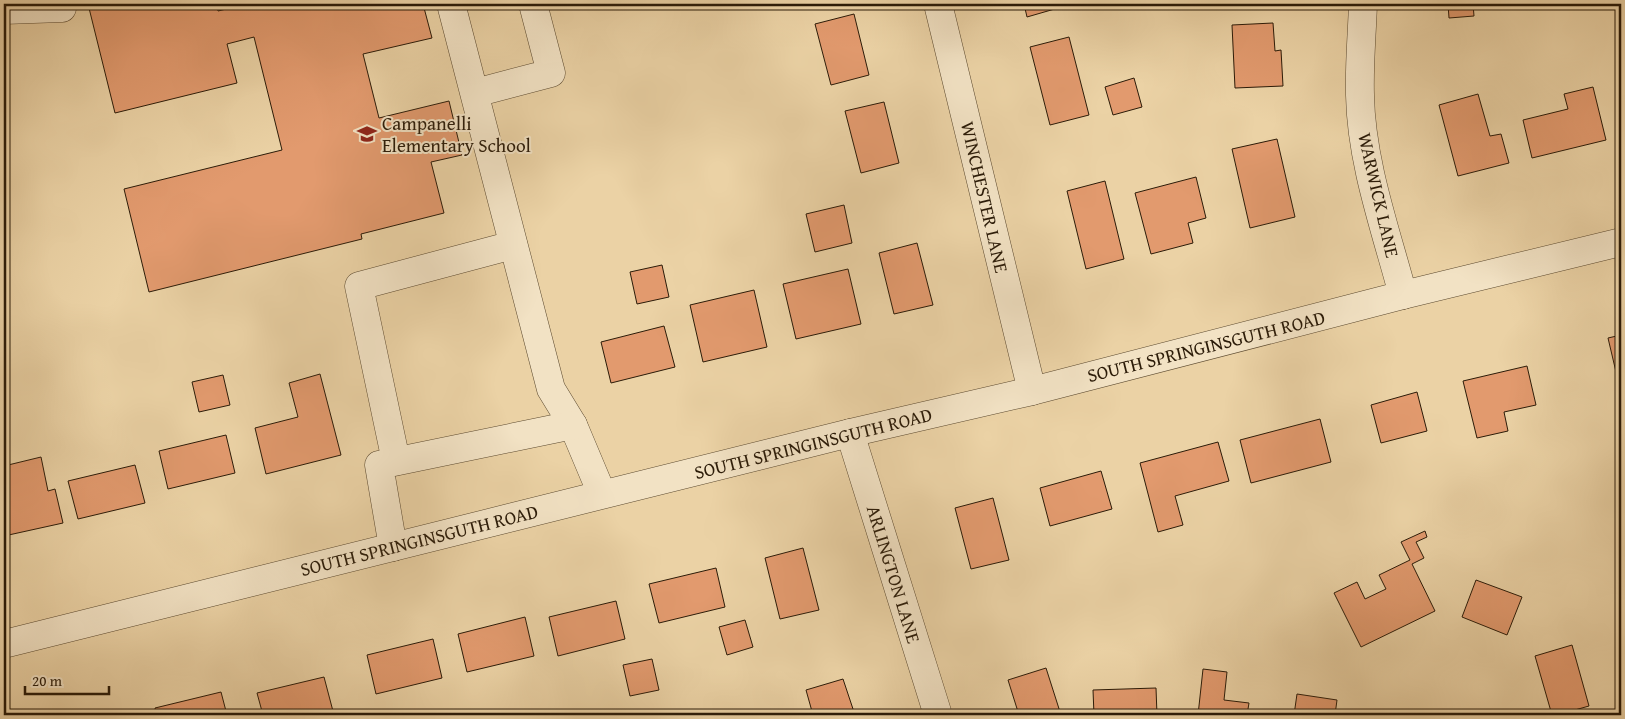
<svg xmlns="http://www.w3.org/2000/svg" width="1625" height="719" font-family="'Gentium Book Plus',serif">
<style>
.building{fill:#e29a6e;stroke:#2b1b08}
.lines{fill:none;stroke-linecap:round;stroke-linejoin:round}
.minor-casing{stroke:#5b492f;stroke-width:29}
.minor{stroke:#f2e2c4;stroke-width:28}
.labels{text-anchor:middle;stroke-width:4;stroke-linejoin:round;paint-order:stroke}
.poi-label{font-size:19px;fill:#2b1b08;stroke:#f2e2c4;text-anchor:start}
.street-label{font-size:19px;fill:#2b1b08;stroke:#f2e2c4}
</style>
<rect width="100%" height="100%" fill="#ebd2a5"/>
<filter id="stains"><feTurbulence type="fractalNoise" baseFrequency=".004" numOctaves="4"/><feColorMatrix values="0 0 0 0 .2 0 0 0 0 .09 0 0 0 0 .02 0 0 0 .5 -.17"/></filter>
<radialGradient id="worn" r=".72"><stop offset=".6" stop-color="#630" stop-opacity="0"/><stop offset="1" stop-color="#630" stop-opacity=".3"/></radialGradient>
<g class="building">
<polygon points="88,4 217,4 218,11 247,4 423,4 432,38 363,54 379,118 449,101 462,155 431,162 444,213 361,234 362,239 149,292 124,189 282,150 254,37 227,44 237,83 115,113"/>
<polygon points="1024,4 1065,4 1065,6 1027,17"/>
<polygon points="1448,4 1473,4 1474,16 1449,18"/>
<polygon points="854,14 869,75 831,85 815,24"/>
<polygon points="1273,23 1275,51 1281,50 1283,86 1235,88 1232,25"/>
<polygon points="1069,37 1089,115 1050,125 1030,47"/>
<polygon points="1134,78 1142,107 1113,115 1105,87"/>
<polygon points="1621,86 1621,109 1616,87"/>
<polygon points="1593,87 1606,140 1532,158 1523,120 1568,109 1564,94"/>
<polygon points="1478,94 1490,136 1501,134 1509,163 1458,176 1439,105"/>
<polygon points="884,102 899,163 861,173 845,111"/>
<polygon points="1277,139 1295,217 1250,228 1232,149"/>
<polygon points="1196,177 1206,218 1188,223 1193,243 1151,254 1135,193"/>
<polygon points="1105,181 1124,259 1086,269 1067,191"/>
<polygon points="844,205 852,243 815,252 806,214"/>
<polygon points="917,243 933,305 894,314 879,253"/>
<polygon points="662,265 669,297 637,304 630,272"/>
<polygon points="848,269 861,324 796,339 783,284"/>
<polygon points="754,290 767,347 703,362 690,305"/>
<polygon points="664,326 675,367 611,383 601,342"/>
<polygon points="1621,335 1621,389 1620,389 1608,338"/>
<polygon points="1527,366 1536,405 1504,412 1508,431 1477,438 1463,381"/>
<polygon points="320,374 341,455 266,474 255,428 298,417 289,383"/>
<polygon points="223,375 230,405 199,412 192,382"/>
<polygon points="1417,392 1427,431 1381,443 1371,405"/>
<polygon points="1320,419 1331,462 1251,483 1240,440"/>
<polygon points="226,435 235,473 168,489 159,451"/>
<polygon points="1218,442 1229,481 1175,496 1183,525 1158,532 1140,463"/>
<polygon points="41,457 48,491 55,489 63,523 4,536 4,466"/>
<polygon points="135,465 145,503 78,519 68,481"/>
<polygon points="1101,471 1112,509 1050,526 1040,488"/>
<polygon points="993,498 1009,560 971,569 955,508"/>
<polygon points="1425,531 1427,537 1416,542 1424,558 1412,564 1435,611 1361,647 1334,593 1357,582 1365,599 1386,589 1379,575 1410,560 1401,542"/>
<polygon points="803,548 819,610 780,619 765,558"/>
<polygon points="716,568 725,607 659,623 649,584"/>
<polygon points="1476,580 1522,597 1507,635 1462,617"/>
<polygon points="616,601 625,639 558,656 549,617"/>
<polygon points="525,617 534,656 467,672 458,634"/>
<polygon points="745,620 753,647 727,655 719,627"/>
<polygon points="433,639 442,678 376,694 367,655"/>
<polygon points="1572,645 1589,706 1557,715 1552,715 1535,656"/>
<polygon points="652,659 659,690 630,696 623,665"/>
<polygon points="1046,668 1061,715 1019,715 1008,680"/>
<polygon points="1203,669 1227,672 1224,700 1249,703 1247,715 1198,715"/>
<polygon points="324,677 334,715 263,715 257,693"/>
<polygon points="843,679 855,715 813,715 806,690"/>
<polygon points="1156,688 1157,715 1094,715 1093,690"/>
<polygon points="221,692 227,715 156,715 155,708"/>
<polygon points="1297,694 1337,700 1335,715 1294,715"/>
</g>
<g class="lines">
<defs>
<g id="minor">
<polyline points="451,4 551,389 573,425 602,494"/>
<polyline points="938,4 1032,391"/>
<path d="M1363 4C1362 34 1359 65 1360 95 1361 162 1386 231 1403 295"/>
<polyline points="4,10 62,8"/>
<polyline points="475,93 551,73 533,4"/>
<polyline points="850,433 938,715"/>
<polyline points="396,461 359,286 513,245"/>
<polyline points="393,547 379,465 573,425"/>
<polyline points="4,644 850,433 1032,391 1403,295 1621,242"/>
</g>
</defs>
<use href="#minor" class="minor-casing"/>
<use href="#minor" class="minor"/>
</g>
<defs>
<symbol id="school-bare" viewBox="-9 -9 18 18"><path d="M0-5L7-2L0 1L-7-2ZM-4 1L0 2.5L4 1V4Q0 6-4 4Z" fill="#8f2418" stroke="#f2e2c4" stroke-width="2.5" paint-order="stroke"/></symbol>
</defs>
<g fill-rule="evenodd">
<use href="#school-bare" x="353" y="120" width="28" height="28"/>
</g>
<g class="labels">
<g class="poi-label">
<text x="382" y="130">Campanelli<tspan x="382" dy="22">Elementary School</tspan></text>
</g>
<g class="street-label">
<text transform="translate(1379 195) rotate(77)" y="7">WARWICK LANE</text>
<text transform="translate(985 197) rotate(77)" y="7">WINCHESTER LANE</text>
<text transform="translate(1206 346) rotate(-14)" y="7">SOUTH SPRINGINSGUTH ROAD</text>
<text transform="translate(813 443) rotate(-14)" y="7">SOUTH SPRINGINSGUTH ROAD</text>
<text transform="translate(419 540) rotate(-14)" y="7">SOUTH SPRINGINSGUTH ROAD</text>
<text transform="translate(894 574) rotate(73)" y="7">ARLINGTON LANE</text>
</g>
</g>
<rect width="1625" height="719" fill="none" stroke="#ebd2a5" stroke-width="20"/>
<rect x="5" y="5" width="1615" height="709" fill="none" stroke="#2b1b08" stroke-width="2.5"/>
<rect x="10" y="10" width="1605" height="699" fill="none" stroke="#2b1b08"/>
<path d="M25 686v8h84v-8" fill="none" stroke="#2b1b08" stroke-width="2.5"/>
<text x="32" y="686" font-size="15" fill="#2b1b08" stroke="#f2e2c4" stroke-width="4" paint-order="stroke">20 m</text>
<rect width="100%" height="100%" filter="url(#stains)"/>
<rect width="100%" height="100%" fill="url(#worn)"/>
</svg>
